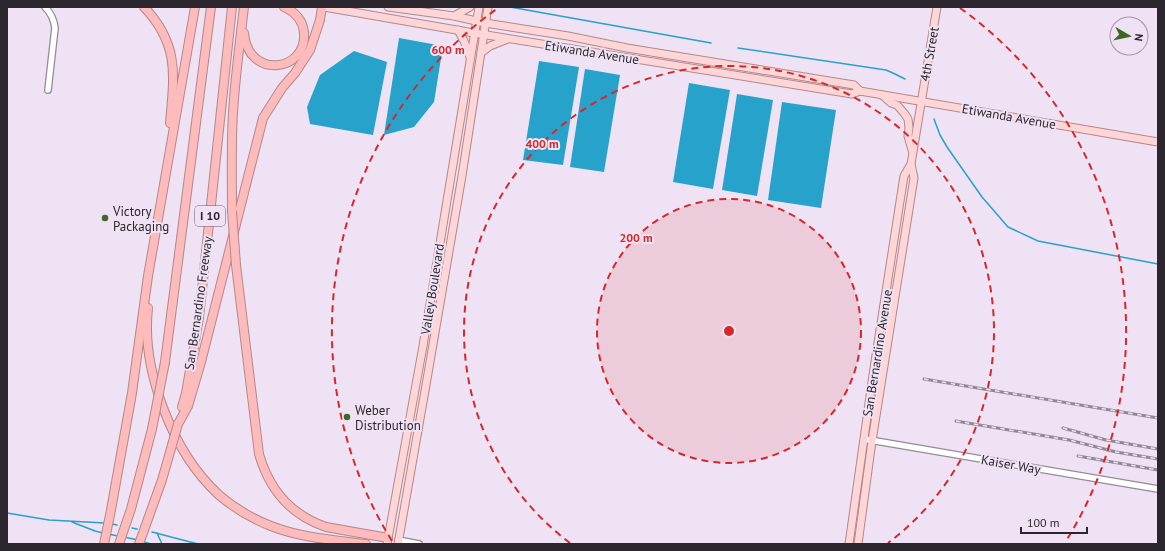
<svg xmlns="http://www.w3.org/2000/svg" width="1165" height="551" font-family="'PT Sans',sans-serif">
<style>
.water{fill:#27a2ca}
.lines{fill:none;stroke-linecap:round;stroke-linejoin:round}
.stream{stroke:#27a2ca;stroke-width:1.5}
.minor-casing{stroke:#95899a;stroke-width:8}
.major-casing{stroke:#b4878a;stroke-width:9}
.highway-casing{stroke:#b4878a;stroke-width:10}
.minor{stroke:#fff;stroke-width:5.5}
.major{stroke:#fed6d7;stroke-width:7}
.highway{stroke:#fdbbbc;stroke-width:8}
.rail-casing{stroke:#918895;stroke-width:3}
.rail{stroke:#efe2f4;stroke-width:1.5;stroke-dasharray:4.5;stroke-linecap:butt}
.highway-bridge-casing{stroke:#b4878a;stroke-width:10;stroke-linecap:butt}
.highway-bridge{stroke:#fdbbbc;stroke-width:8}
.ring{fill:none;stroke:#d62828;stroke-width:2;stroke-dasharray:7 5}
.poi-dot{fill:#406823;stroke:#efe2f4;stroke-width:1.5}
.labels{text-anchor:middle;stroke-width:4;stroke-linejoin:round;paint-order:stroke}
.shield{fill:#efe2f4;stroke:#665e69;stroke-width:1}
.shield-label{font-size:12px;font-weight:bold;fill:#2b262d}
.street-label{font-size:13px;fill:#2b262d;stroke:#efe2f4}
.poi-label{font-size:13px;fill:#2b262d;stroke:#efe2f4;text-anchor:start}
.centre{fill:#d62828;stroke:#efe2f4;stroke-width:2}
.ring-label{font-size:12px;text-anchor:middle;font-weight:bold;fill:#d62828;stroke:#efe2f4;stroke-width:4;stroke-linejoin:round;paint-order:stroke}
</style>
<rect width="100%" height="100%" fill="#efe2f4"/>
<g class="water">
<polygon points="399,38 443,46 434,102 414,127 384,135"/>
<polygon points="354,51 387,62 373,135 310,124 307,107 320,75"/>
<polygon points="539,61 579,67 563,165 523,160"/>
<polygon points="585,69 620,75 604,172 570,167"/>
<polygon points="689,83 730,90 713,189 673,182"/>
<polygon points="737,94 773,100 757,196 722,190"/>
<polygon points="782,102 836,110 821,208 768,200"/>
</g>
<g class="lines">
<g class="stream">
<polyline points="510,7 711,43"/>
<polyline points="738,48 886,70 895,74 905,79"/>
<polyline points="934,119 940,135 947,147 982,197 1008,227 1038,241 1158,264"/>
<polyline points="7,513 49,520 105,523"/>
<polyline points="72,522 95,531 103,533"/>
<polyline points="112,524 117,525"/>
<polyline points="132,528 137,529"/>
<polyline points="152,532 198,544"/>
<polyline points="157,533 162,544"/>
<polyline points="108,534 118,536"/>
<polyline points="124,537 138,540"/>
<polyline points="144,542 151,544"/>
</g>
<defs>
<g id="minor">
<path d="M45 7C51 13 54 20 55 28L48 90"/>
<polyline points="864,439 1158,489"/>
<polyline points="398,540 419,544"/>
</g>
<g id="major">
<polyline points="324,7 474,33 852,94 860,91 1158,142"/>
<polyline points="388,7 454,16 485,23 568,36 627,48 854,85 860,91"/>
<polyline points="454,16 470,7"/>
<polyline points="458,30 464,41 470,57"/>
<polyline points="481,53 490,46 508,39"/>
<polyline points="882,95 891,103 897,105 904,113 908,119 909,128 908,136 912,150"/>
<polyline points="387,544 423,346 479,7"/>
<polyline points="398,544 426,385 462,176 488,7"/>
<polyline points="849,544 874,368 904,176 911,164 937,7"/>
<polyline points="858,544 872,441 914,178 911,164"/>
</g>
<g id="highway">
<path d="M144 7C180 45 174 76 170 123"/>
<path d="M244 33C248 80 307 72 304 33 303 20 295 12 284 7"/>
<path d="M232 211C232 179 231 146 233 113 235 78 240 42 244 7"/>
<path d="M236 265 259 454C269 489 291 515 326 527L388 538"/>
<path d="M148 308C141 371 173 453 219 495 234 508 253 519 271 526 301 538 335 540 366 544"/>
<polyline points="165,362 211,7"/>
<polyline points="182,407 186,393 199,318 232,7"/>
<polyline points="178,424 188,406 201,362 263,118 282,88 295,73 310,50 320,20 322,7"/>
<polyline points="104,544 111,510 132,393 148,276 195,7"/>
<polyline points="119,544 131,509 152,429"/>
<polyline points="139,544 162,480 172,445"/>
</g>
</defs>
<use href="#minor" class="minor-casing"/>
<use href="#major" class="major-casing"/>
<use href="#highway" class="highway-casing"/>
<use href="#minor" class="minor"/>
<use href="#major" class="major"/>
<use href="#highway" class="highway"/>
<defs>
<g id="rail">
<polyline points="924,379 1158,418"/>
<polyline points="956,421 1069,440 1116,452 1158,459"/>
<polyline points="1063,428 1106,440 1158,449"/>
<polyline points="1078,456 1158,470"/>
</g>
</defs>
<use href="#rail" class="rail-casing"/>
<use href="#rail" class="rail"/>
<defs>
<g id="highway-bridge">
<polyline points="232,211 236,265"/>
<polyline points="152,429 165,362"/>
<polyline points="172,445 178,424"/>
</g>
</defs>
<use href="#highway-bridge" class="highway-bridge-casing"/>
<use href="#highway-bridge" class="highway-bridge"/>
</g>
<circle cx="729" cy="331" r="132" fill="#d62828" fill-opacity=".12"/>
<g class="ring">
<circle cx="729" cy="331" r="132"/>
<path d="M570 543A265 265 0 1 1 888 543"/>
<path d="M392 541A397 397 0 0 1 498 8M960 8A397 397 0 0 1 1066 541"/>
</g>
<g class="poi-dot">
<circle cx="105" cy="218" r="4"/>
<circle cx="347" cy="417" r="4"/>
</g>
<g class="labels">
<rect class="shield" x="195" y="206" width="30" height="20" rx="3"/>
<g class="shield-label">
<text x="210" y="220">I 10</text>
</g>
<g class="street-label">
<text transform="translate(592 52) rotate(9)" y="5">Etiwanda Avenue</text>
<text transform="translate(929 54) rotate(-80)" y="5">4th Street</text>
<text transform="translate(1009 116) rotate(10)" y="5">Etiwanda Avenue</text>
<text transform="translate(432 289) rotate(-81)" y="5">Valley Boulevard</text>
<text transform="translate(198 303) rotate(-82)" y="5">San Bernardino Freeway</text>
<text transform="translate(877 353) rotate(-81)" y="5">San Bernardino Avenue</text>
<text transform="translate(1011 464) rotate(10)" y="5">Kaiser Way</text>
</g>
<g class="poi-label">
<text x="113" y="216">Victory<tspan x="113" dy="15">Packaging</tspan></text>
<text x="355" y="415">Weber<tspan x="355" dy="15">Distribution</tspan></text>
</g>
</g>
<circle cx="729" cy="331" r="6" class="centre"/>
<g class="ring-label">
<text x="448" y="54">600 m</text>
<text x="542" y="148">400 m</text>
<text x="636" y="242">200 m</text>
</g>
<rect width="1165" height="551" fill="none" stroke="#2b262d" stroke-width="16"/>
<g transform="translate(1129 36) rotate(99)"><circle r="19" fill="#efe2f4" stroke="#a197a4"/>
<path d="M0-3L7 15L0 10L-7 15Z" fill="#406823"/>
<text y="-6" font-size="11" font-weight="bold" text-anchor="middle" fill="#2b262d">N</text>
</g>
<path d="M1021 527v6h66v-6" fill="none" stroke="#2b262d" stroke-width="2"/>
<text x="1027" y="527" font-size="12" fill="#2b262d" stroke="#efe2f4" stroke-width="3" paint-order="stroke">100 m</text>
</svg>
